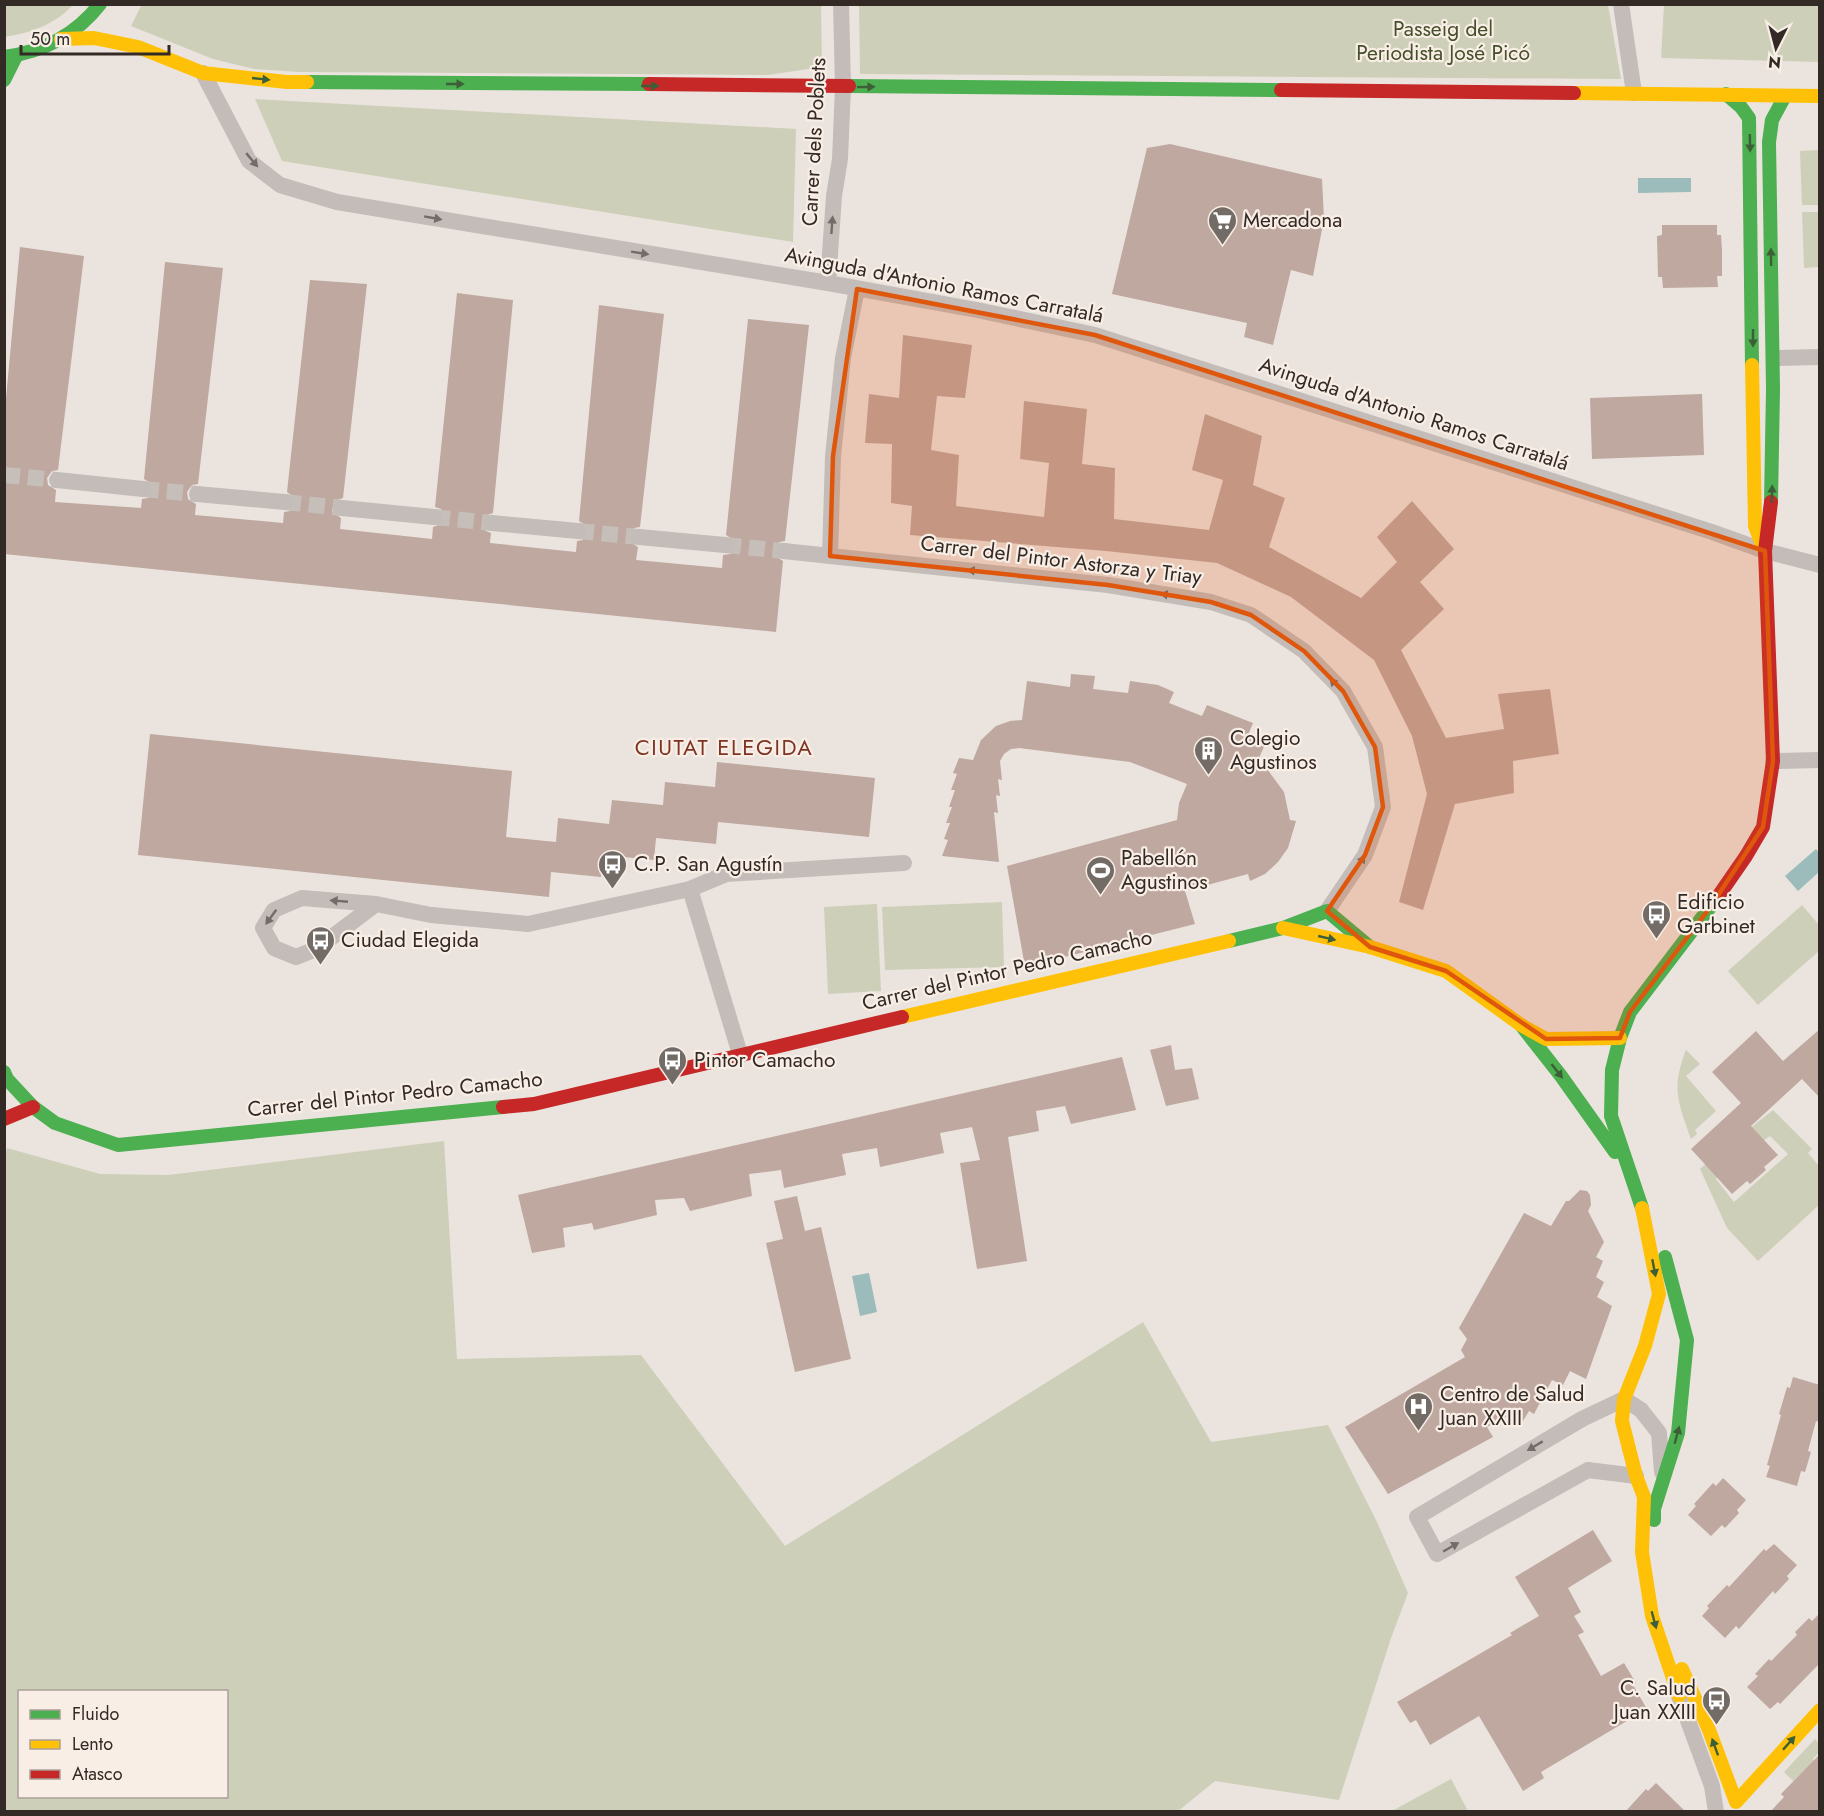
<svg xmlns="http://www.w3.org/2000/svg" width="1824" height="1816" font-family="Jost,sans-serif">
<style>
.green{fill:#cdcfb9;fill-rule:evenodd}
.water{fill:#9bbcba}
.building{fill:#bea8a0}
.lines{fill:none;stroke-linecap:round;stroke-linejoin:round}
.street-tunnel{stroke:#c6bfb9;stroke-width:16;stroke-dasharray:16 8;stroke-linecap:butt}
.street{stroke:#c3bcb8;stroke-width:16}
.fast{stroke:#4caf50;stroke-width:14}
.slow{stroke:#ffc107;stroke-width:14}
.jam{stroke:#c62828;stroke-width:14}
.oneway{fill:#3d5f37}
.oneway2{fill:#746c68}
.marked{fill:#df570d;fill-opacity:0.2;stroke:#df570d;stroke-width:4.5;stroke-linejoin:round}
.labels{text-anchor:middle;stroke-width:4.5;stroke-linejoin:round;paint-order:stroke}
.park-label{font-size:21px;fill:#45502b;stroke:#f8eee5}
.street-label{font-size:21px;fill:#332a26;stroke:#f8eee5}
.poi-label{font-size:21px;fill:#332a26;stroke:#f8eee5;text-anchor:start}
.neighbourhood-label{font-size:22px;letter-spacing:1.5px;fill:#7e3323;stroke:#f8eee5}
</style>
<rect width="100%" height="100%" fill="#ebe4de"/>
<g class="green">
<path d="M5 4H73V5C54 25 32 32 5 37Z"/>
<polygon points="142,4 821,5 822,67 768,75 300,72 254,69 213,59 131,26"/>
<polygon points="859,5 1608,5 1621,79 860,74"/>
<polygon points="1664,5 1819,5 1819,62 1661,58"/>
<polygon points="255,99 796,129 793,242 282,161"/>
<polygon points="1819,150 1819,205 1802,205 1800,151"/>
<polygon points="1802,212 1819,212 1819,267 1804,268"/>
<polygon points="1002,902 1004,967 885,970 882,907"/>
<polygon points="877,904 881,991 828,994 824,907"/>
<polygon points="1802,905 1819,925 1819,951 1758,1005 1728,971"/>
<path d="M1686 1050 1700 1064 1686 1076 1716 1111 1695 1130 1697 1134 1691 1139C1678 1102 1671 1088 1686 1050Z"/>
<polygon points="1773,1110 1812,1149 1808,1153 1819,1166 1819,1205 1758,1261 1727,1228 1700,1169 1715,1156 1728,1169 1716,1179 1734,1202 1788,1154 1770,1136 1760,1143 1748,1130"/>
<path d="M444 1141 457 1359 641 1355 785 1546 1143 1322 1211 1442 1328 1425 1377 1522 1408 1593 1391 1638 1339 1800 1215 1781 1177 1812 5 1811 4 1161 7 1148 100 1174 168 1175ZM20 1692H226V1796H20Z"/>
<polygon points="1815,1739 1819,1743 1819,1752 1813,1759 1814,1761 1793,1781 1784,1772"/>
<polygon points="1451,1779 1468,1811 1392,1811"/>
</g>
<g class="water">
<polygon points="1638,178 1691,178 1691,192 1638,193"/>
<polygon points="1816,849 1819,853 1819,872 1798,891 1785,876"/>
<polygon points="869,1273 877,1312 860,1316 852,1276"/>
</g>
<g class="building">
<polygon points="1170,144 1322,179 1324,219 1313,276 1291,270 1273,345 1244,337 1247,323 1112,294 1147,148"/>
<polygon points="1662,225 1717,225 1717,235 1721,235 1722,251 1722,276 1717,276 1718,287 1663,288 1662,277 1658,277 1657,236 1662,235"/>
<polygon points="20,247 84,256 58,470 52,471 47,478 48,485 56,490 55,502 141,508 142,499 148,498 152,495 152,484 144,479 165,262 223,268 198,484 192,485 187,492 188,499 196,504 195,515 283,523 284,512 290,511 295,504 294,497 287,492 310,280 367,284 343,498 334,501 332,512 341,518 340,529 432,539 433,527 442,524 444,517 441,509 435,507 457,293 513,300 493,513 484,516 482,527 486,531 491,533 490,543 576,552 577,541 583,540 588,533 587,526 579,521 599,305 664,314 640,527 634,528 629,535 630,542 638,547 636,560 722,568 723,555 730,554 735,547 734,540 726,535 748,319 809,325 785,541 779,542 774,549 775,556 783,561 776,632 4,554 4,420"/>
<polygon points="903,335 972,345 965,398 937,396 931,450 959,455 956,506 1044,517 1049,463 1020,459 1024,401 1087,409 1082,464 1115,468 1114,519 1209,530 1223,480 1192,470 1205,414 1262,436 1253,485 1285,498 1269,547 1361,598 1397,562 1377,537 1412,501 1454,549 1420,582 1444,609 1401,650 1446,738 1504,729 1498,694 1550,689 1559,754 1513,761 1514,793 1455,804 1423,910 1399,902 1427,794 1412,736 1374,660 1291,597 1217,563 1106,551 910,535 912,506 891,503 892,444 865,443 869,394 899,398"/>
<polygon points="1702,394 1704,455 1592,459 1590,398"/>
<polygon points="1071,674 1095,676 1093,689 1128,693 1130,681 1158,685 1174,692 1169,703 1202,716 1207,705 1253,723 1248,735 1266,742 1259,758 1284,792 1290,820 1296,821 1288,848 1278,862 1265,874 1250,881 1248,874 1185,891 1195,924 1025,967 1007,866 1177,820 1179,803 1187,784 1130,762 1019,748 1011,749 1004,754 1000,761 1002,780 998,779 1000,796 996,795 998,813 994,812 999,862 942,856 948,840 944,839 950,823 946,823 952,807 949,807 955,790 951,790 957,774 953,773 959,758 973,760 981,740 996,726 1010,721 1022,720 1027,681 1070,687"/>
<polygon points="150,734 512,771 506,837 556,842 558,818 609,824 612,800 663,805 665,782 715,787 717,762 875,778 869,837 718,822 716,844 656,838 654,860 603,855 601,877 551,872 549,897 138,855"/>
<polygon points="1820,1029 1820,1098 1802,1079 1751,1126 1778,1155 1764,1167 1766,1170 1750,1184 1747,1181 1732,1194 1691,1149 1741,1103 1712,1072 1756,1031 1783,1061"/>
<polygon points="1171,1045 1175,1070 1192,1068 1199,1099 1166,1106 1150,1050"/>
<polygon points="1122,1057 1136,1110 1071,1124 1065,1106 1036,1111 1039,1131 1008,1137 1027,1261 977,1269 960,1163 980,1160 972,1127 940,1133 944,1153 880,1167 877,1148 842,1154 846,1175 784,1188 781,1170 749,1174 752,1196 690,1211 684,1198 655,1200 657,1215 594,1230 592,1223 563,1228 565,1247 532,1253 518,1195"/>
<polygon points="1580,1190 1587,1191 1590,1195 1591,1205 1588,1211 1604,1242 1596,1257 1603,1261 1596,1277 1604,1282 1597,1297 1612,1306 1586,1379 1570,1371 1563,1385 1552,1380 1534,1414 1529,1411 1523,1421 1510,1415 1487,1427 1493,1437 1388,1494 1345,1427 1465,1357 1461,1350 1467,1339 1459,1328 1524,1213 1551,1226 1566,1201 1569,1201"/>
<polygon points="797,1196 805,1231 821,1227 851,1359 795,1372 766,1243 783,1239 774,1201"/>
<polygon points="1793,1377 1820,1385 1820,1422 1816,1421 1808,1451 1811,1452 1805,1472 1801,1471 1797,1486 1766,1477 1770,1466 1767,1465 1781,1415 1779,1414 1787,1387 1790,1388"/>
<polygon points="1723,1478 1746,1500 1737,1510 1739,1513 1725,1528 1722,1525 1711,1536 1688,1515 1696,1506 1694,1504 1713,1483 1716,1486"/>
<polygon points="1593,1530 1612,1561 1568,1588 1581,1612 1574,1616 1584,1632 1578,1635 1601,1676 1624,1663 1636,1683 1633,1685 1647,1709 1541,1772 1544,1778 1523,1791 1479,1716 1430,1745 1416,1720 1410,1723 1397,1702 1512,1635 1510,1633 1539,1616 1515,1577"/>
<polygon points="1774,1544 1797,1565 1787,1576 1789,1579 1775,1594 1773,1591 1739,1629 1736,1626 1725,1638 1702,1616 1709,1608 1707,1606 1727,1585 1729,1587 1764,1549 1766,1551"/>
<polygon points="1820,1613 1820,1663 1780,1704 1778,1702 1770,1709 1747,1687 1758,1676 1755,1674 1769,1659 1771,1661 1797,1635 1795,1632 1809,1618 1812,1621"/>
<polygon points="1820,1754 1820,1812 1770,1812 1784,1797 1781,1794"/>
<polygon points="1656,1783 1686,1812 1625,1812 1646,1789 1648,1791"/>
</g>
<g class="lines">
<g class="street-tunnel">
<polyline points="4,475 57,480"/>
<polyline points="143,489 197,494"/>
<polyline points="285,502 342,508"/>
<polyline points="434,517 492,523"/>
<polyline points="578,531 639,537"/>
<polyline points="725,545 784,551"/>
</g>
<g class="street">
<polyline points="1621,4 1634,93"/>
<polyline points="203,73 249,161 280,185 337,202 828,283 977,310 1095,335 1712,532 1765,551 1820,565"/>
<polyline points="828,283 834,196 840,159 843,87 841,4"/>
<polyline points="857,289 843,358 833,456 830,556 1108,585 1211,602 1251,615 1304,651 1343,691 1375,747 1383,807 1365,855 1327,911"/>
<polyline points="1774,358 1820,357"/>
<polyline points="57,480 143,489"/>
<polyline points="197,494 285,502"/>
<polyline points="342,508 434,517"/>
<polyline points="492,523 578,531"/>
<polyline points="639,537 725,545"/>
<polyline points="784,551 830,556"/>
<polyline points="1773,761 1820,760"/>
<polyline points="690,889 740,1054"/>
<polyline points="376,904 316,949 296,957 274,948 263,928 274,910 302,898 376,904 431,915 528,924 690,889 726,874 904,863"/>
<polyline points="1636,1476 1588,1470 1437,1554 1417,1517 1582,1419 1624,1399 1641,1410 1659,1433 1662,1472"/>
<polyline points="1679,1696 1712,1786 1716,1812"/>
</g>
<g class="fast">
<path d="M4 57C42 52 76 35 100 4"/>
<polyline points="4,80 16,56"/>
<polyline points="307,82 649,84"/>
<polyline points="849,86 1281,90"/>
<polyline points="1726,94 1741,107 1749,118 1752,365"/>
<polyline points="1771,502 1773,389 1769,142 1772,120 1785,96"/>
<polyline points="1229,941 1283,928 1327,911 1370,947"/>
<polyline points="1521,1025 1561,1076 1615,1152"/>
<polyline points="4,1072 7,1079 33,1107 55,1123 118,1145 503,1107"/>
<polyline points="1642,1208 1611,1116 1612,1070 1620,1038 1630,1012 1717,898"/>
<polyline points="1654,1520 1654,1509 1678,1433 1687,1340 1665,1257"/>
</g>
<g class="slow">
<polyline points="61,39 94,38 138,47 203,73 287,82 307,82"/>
<polyline points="1574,93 1820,96"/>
<polyline points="1752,365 1755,526 1764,550"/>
<polyline points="1283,928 1370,947 1446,971 1521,1025 1546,1039 1620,1038"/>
<polyline points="902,1017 1229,941"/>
<polyline points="1642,1208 1659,1294 1645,1346 1624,1399 1622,1421 1636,1476 1644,1497 1642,1552 1652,1616 1679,1696"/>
<polyline points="1682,1669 1709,1730 1736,1802 1820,1710"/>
</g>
<g class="jam">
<polyline points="649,84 849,86"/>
<polyline points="1281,90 1574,93"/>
<polyline points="1717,898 1746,856 1763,827 1773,761 1765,551 1771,502"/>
<polyline points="503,1107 534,1104 902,1017"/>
<polyline points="4,1119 33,1107"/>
</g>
</g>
<defs><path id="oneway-solid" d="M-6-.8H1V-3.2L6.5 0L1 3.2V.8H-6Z" transform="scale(1.5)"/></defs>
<g class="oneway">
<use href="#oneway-solid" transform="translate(261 79) rotate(6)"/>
<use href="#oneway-solid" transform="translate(455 84)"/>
<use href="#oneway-solid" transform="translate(650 86)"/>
<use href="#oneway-solid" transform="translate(866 87) rotate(-1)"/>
<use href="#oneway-solid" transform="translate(1750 143) rotate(89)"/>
<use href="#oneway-solid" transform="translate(1771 257) rotate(-91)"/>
<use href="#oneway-solid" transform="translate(1753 338) rotate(90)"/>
<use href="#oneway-solid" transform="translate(1772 494) rotate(-89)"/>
<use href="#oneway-solid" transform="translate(1327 938) rotate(13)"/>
<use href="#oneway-solid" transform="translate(1557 1071) rotate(52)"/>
<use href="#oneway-solid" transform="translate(1654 1268) rotate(79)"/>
<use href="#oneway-solid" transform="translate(1677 1435) rotate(-75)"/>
<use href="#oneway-solid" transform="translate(1654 1620) rotate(75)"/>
<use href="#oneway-solid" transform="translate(1789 1743) rotate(-48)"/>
<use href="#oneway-solid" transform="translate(1715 1747) rotate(-110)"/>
</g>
<g class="oneway2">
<use href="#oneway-solid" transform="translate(252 160) rotate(50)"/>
<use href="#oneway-solid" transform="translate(433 218) rotate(10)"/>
<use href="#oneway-solid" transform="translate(832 225) rotate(-86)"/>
<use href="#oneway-solid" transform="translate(640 253) rotate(9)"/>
<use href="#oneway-solid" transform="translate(976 571) rotate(-174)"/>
<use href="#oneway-solid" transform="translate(1169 595) rotate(-171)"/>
<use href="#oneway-solid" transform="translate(1336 685) rotate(-133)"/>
<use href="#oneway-solid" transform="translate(1360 863) rotate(-57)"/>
<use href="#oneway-solid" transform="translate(339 901) rotate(-175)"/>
<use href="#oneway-solid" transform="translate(271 917) rotate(126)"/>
<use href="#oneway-solid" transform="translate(1535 1446) rotate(149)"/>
<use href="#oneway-solid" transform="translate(1451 1547) rotate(-30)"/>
</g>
<path class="marked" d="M857 289 1095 335 1765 551 1773 761 1763 827 1709 909 1630 1012 1620 1038 1546 1039 1446 971 1370 947 1327 911 1365 855 1383 807 1375 747 1343 691 1304 651 1251 615 1211 602 1108 585 830 556 833 456Z"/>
<defs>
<symbol id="supermarket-pin" viewBox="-11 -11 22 30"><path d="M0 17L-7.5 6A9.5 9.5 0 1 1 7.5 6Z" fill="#736b66" stroke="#f8eee5"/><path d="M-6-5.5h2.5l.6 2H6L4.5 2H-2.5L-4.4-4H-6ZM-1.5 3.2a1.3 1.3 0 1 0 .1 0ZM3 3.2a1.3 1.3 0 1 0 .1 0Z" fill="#fff"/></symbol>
<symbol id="building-pin" viewBox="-11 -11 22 30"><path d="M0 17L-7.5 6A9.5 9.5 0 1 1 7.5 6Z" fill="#736b66" stroke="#f8eee5"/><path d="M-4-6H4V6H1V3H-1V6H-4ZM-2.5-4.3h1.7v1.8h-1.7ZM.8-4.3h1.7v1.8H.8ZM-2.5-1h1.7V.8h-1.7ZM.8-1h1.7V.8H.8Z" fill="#fff"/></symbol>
<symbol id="bus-pin" viewBox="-11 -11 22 30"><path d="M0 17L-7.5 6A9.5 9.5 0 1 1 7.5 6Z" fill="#736b66" stroke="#f8eee5"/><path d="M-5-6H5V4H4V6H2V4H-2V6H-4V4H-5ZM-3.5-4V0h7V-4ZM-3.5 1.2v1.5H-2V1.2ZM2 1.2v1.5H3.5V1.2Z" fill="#fff"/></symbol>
<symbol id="stadium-pin" viewBox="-11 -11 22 30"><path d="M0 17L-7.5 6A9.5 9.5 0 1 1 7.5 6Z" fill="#736b66" stroke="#f8eee5"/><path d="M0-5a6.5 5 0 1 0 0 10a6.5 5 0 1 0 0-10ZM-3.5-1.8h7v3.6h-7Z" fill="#fff"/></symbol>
<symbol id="hospital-pin" viewBox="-11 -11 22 30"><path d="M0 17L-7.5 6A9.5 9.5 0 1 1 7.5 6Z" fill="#736b66" stroke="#f8eee5"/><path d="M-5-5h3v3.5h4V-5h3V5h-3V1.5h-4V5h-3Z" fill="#fff"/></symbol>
</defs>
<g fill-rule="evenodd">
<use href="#supermarket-pin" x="1206" y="204" width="33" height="45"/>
<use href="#building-pin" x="1192" y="734" width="33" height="45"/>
<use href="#bus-pin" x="596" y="848" width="33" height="45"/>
<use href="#stadium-pin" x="1084" y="854" width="33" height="45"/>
<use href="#bus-pin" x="1640" y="898" width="33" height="45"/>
<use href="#bus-pin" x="304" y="924" width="33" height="45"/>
<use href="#bus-pin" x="656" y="1044" width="33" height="45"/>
<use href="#hospital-pin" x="1402" y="1390" width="33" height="45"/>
<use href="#bus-pin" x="1700" y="1684" width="33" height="45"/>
</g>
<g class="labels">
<g class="park-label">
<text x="1443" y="36">Passeig del<tspan x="1443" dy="24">Periodista José Picó</tspan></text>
</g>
<g class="street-label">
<text transform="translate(814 142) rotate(-87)" y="7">Carrer dels Poblets</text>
<text transform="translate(944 285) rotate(11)" y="7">Avinguda d'Antonio Ramos Carratalá</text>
<text transform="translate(1414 414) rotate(18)" y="7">Avinguda d'Antonio Ramos Carratalá</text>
<text transform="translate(1061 560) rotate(7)" y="7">Carrer del Pintor Astorza y Triay</text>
<text transform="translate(1007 970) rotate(-13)" y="7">Carrer del Pintor Pedro Camacho</text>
<text transform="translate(395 1094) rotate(-6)" y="7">Carrer del Pintor Pedro Camacho</text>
</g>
<g class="poi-label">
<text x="1243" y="227">Mercadona</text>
<text x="1230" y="745">Colegio<tspan x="1230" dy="24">Agustinos</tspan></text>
<text x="1121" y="865">Pabellón<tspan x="1121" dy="24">Agustinos</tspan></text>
<text x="634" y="871">C.P. San Agustín</text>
<text x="1677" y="909">Edificio<tspan x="1677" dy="24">Garbinet</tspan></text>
<text x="341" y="947">Ciudad Elegida</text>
<text x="694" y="1067">Pintor Camacho</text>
<text x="1440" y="1401">Centro de Salud<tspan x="1440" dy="24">Juan XXIII</tspan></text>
<text x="1696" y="1695" text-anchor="end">C. Salud<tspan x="1696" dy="24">Juan XXIII</tspan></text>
</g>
<g class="neighbourhood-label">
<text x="724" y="755">CIUTAT ELEGIDA</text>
</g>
</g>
<rect width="1824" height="1816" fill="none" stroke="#332a26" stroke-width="12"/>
<rect x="18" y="1690" width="210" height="108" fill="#f8eee5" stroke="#a9a099" stroke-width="1.5"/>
<rect x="30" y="1710" width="30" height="9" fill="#4caf50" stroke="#a9a099" stroke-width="1.5"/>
<text x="72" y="1720" font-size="18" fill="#332a26">Fluido</text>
<rect x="30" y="1740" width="30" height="9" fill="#ffc107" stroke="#a9a099" stroke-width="1.5"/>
<text x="72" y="1750" font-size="18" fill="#332a26">Lento</text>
<rect x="30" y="1770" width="30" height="9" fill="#c62828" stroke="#a9a099" stroke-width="1.5"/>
<text x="72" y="1780" font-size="18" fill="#332a26">Atasco</text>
<g transform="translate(1776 48) rotate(186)" stroke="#f8eee5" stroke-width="4.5" paint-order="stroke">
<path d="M0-4.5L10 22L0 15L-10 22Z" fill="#332a26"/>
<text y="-9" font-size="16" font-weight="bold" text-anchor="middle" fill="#332a26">N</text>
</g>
<path d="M21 45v9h148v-9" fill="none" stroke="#332a26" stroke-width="3"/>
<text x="30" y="45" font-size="18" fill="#332a26" stroke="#f8eee5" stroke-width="4.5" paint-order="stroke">50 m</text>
</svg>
